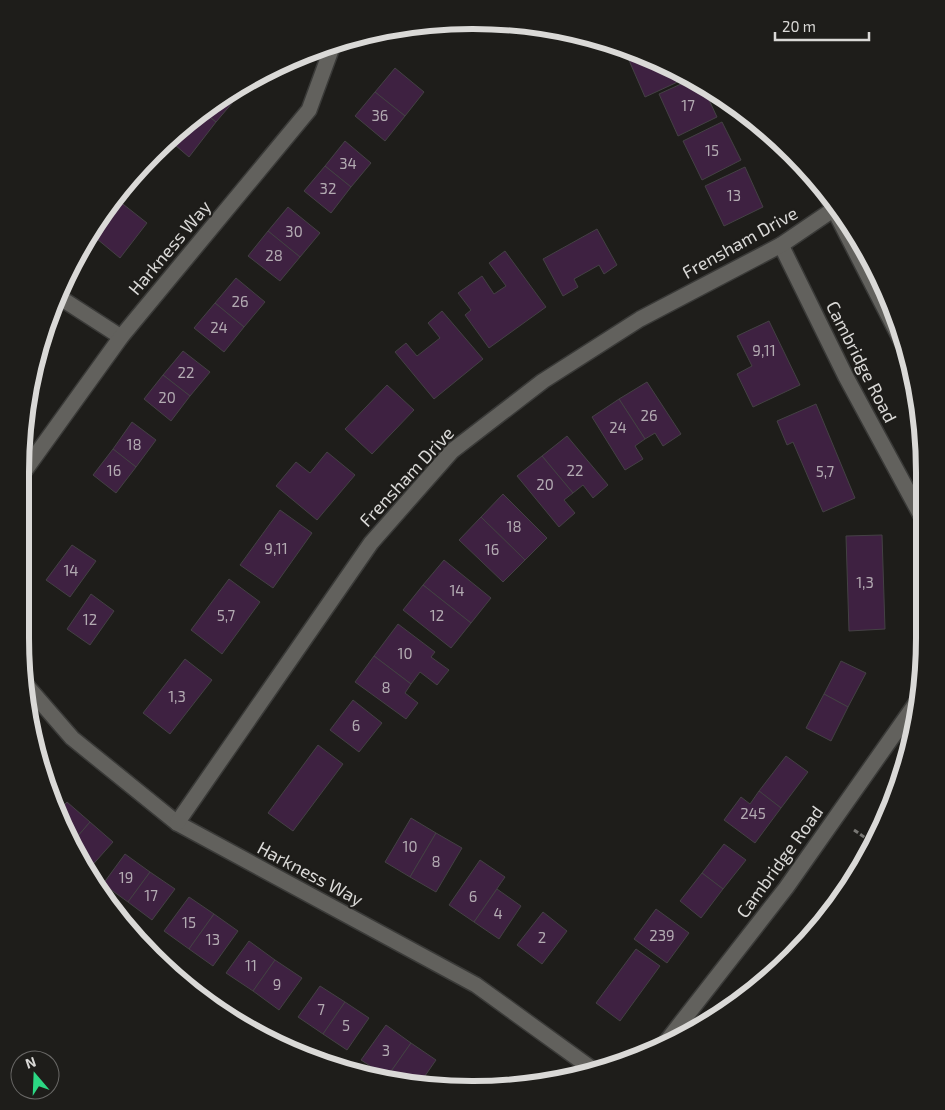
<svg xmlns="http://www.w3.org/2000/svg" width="945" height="1110" font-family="'Exo 2',sans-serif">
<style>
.building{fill:#3e2141;stroke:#444144}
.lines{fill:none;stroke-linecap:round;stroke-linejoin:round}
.street-casing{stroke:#3a3a38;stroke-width:18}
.secondary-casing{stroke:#3a3a38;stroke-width:18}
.path{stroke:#777673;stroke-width:3;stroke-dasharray:5 2.5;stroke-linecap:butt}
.street{stroke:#62615d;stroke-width:15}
.secondary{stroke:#62615d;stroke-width:15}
.labels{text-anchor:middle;stroke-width:4;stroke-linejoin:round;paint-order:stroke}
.number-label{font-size:15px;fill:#b3abb2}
.street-label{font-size:18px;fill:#dad9d7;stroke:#1e1d1a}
.rim{fill:none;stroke:#dad9d7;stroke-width:6}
</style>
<rect width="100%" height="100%" fill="#1e1d1a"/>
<g class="building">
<polygon points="436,23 412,30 411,25 413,24"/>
<polygon points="638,53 672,67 678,70 682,80 645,97 628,58"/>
<polygon points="395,68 424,92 405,116 375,92"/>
<polygon points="692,79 702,85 717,117 678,136 659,94"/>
<polygon points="240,85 244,89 216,122 203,112"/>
<polygon points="375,92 405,116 385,141 355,116"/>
<polygon points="203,112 216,122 189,157 168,139"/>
<polygon points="722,122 741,160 702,180 683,141"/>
<polygon points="345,141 371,163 351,187 325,166"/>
<polygon points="325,166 351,187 331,213 304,191"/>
<polygon points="745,167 763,207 724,226 705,186"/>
<polygon points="114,197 147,223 120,258 91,234"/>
<polygon points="288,207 320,233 300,257 268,231"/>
<polygon points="597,229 617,265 604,274 599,265 574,279 578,287 563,296 543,259"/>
<polygon points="268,231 300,257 280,281 248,256"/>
<polygon points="505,251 546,307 489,348 465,315 471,310 458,293 482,276 494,294 506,286 489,263"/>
<polygon points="236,278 265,302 244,327 215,303"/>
<polygon points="215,303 244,327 224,352 194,328"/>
<polygon points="442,311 483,359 434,399 395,352 406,343 417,356 440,338 428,323"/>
<polygon points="769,321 800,385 753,407 737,374 752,366 737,336"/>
<polygon points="183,351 210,372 190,396 163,375"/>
<polygon points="163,375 190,396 171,421 144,399"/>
<polygon points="647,382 681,434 663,446 655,433 645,439 619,399"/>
<polygon points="387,385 414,410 372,454 345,429"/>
<polygon points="619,399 645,439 635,446 643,459 625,470 592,417"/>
<polygon points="816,404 855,498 823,512 793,442 787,445 777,421"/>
<polygon points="132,422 156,440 136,467 113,449"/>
<polygon points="567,436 608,485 593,498 583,485 573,493 542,456"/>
<polygon points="113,449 136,467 116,493 93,475"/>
<polygon points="327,452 355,475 317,520 276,486 296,462 310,473"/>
<polygon points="542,456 573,493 564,500 575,513 559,527 517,476"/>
<polygon points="503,494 547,538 525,560 481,517"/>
<polygon points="280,510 312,533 273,588 240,565"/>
<polygon points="481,517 525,560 503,582 459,540"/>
<polygon points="882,535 885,629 849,631 846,536"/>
<polygon points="72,545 96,561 70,597 46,580"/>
<polygon points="444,560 491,598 471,623 423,585"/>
<polygon points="229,579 260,602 222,654 191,630"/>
<polygon points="423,585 471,623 451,648 403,610"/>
<polygon points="91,594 114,611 90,645 67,629"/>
<polygon points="398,624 435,652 431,657 449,670 437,685 420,672 411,684 374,656"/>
<polygon points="374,656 411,684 405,693 418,703 406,719 355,682"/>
<polygon points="185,659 212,680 170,734 143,713"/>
<polygon points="841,661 866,673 848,707 824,694"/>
<polygon points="824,694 848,707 831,741 806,728"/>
<polygon points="353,700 382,723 359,752 330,730"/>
<polygon points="318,745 343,764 293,831 268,813"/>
<polygon points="786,756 808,772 781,808 759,791"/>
<polygon points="759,791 781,808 755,843 724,820 741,797 750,804"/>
<polygon points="67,802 90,822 71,844 57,813"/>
<polygon points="411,818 436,833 410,877 385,862"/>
<polygon points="90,822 113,842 88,870 71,844"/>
<polygon points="436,833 462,848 436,892 410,877"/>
<polygon points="724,844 746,860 723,889 702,873"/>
<polygon points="125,854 150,872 128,902 103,884"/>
<polygon points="480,860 505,877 474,922 449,905"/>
<polygon points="150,872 175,889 152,920 128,902"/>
<polygon points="702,873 723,889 701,918 680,901"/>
<polygon points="497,889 521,906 499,939 474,922"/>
<polygon points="189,897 214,914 189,949 164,931"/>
<polygon points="656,909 689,933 667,963 634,939"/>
<polygon points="543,912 567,931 542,964 517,945"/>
<polygon points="214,914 238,931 213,966 189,949"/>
<polygon points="249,941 275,960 253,991 226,973"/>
<polygon points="636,949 660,966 620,1021 596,1003"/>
<polygon points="275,960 302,978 279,1010 253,991"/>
<polygon points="320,986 345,1002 323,1034 298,1017"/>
<polygon points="345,1002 369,1018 347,1050 323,1034"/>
<polygon points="386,1025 411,1043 387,1077 361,1060"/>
<polygon points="411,1043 436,1060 418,1086 392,1081 387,1077"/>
</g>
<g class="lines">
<defs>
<g id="street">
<polyline points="781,245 846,377 924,521"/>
<polyline points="59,297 121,337"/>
<polyline points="23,473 121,337 309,110 334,42"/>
<polyline points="26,685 72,738 177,823 476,985 595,1071"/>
<polyline points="177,823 371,543 452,451 543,381 640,319 781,245 834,209"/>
<polyline points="666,1042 786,888 919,699"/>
</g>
<polyline id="secondary" points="824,190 905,348"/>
</defs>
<use href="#street" class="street-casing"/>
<use href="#secondary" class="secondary-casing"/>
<polyline class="path" points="854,830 867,839 893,801"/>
<use href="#street" class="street"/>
<use href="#secondary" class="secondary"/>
</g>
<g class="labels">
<g class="number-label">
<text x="688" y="111">17</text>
<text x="380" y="121">36</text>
<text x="712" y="156">15</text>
<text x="348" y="169">34</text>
<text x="328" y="194">32</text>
<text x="734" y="201">13</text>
<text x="294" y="237">30</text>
<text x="274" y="261">28</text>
<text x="240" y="307">26</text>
<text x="219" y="333">24</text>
<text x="764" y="356">9,11</text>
<text x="186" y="378">22</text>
<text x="167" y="403">20</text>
<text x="649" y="421">26</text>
<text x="618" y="433">24</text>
<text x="134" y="450">18</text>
<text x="114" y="476">16</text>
<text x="575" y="476">22</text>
<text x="825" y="477">5,7</text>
<text x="545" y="490">20</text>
<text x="514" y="532">18</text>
<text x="276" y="554">9,11</text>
<text x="492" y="555">16</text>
<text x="71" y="576">14</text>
<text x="865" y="588">1,3</text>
<text x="457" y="596">14</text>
<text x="226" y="621">5,7</text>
<text x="437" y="621">12</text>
<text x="90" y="625">12</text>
<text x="405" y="659">10</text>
<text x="386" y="693">8</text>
<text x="177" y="702">1,3</text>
<text x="356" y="731">6</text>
<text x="753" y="819">245</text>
<text x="410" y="852">10</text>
<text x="436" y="867">8</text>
<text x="126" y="883">19</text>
<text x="151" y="901">17</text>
<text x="473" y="902">6</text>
<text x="498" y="919">4</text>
<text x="189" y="928">15</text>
<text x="662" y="941">239</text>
<text x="542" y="943">2</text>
<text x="213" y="945">13</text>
<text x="251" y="971">11</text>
<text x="277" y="990">9</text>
<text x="321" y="1015">7</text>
<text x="346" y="1031">5</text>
<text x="386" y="1056">3</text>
</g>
<g class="street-label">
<text transform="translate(740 243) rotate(-29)" y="6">Frensham Drive</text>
<text transform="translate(170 248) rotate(-50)" y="6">Harkness Way</text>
<text transform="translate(861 362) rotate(63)" y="6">Cambridge Road</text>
<text transform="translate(407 477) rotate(-47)" y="6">Frensham Drive</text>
<text transform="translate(780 862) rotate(-54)" y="6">Cambridge Road</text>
<text transform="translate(310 874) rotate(28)" y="6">Harkness Way</text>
</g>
</g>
<path d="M0 0H945V1110H0ZM472 29H473A443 443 0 0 1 916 472V638A443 443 0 0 1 473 1081H472A443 443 0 0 1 29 638V472A443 443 0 0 1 472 29Z" fill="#1e1d1a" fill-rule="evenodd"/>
<path class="rim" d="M472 29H473A443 443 0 0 1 916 472V638A443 443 0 0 1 473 1081H472A443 443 0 0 1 29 638V472A443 443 0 0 1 472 29Z"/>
<g transform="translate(35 1075) rotate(341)"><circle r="24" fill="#1e1d1a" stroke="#696866"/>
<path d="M0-4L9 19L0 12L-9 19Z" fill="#2cd884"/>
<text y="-8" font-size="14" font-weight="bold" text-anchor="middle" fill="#dad9d7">N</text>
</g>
<path d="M775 32v8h94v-8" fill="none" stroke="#dad9d7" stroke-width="2.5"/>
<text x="782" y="32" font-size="15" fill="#dad9d7" stroke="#1e1d1a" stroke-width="4" paint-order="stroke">20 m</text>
</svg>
